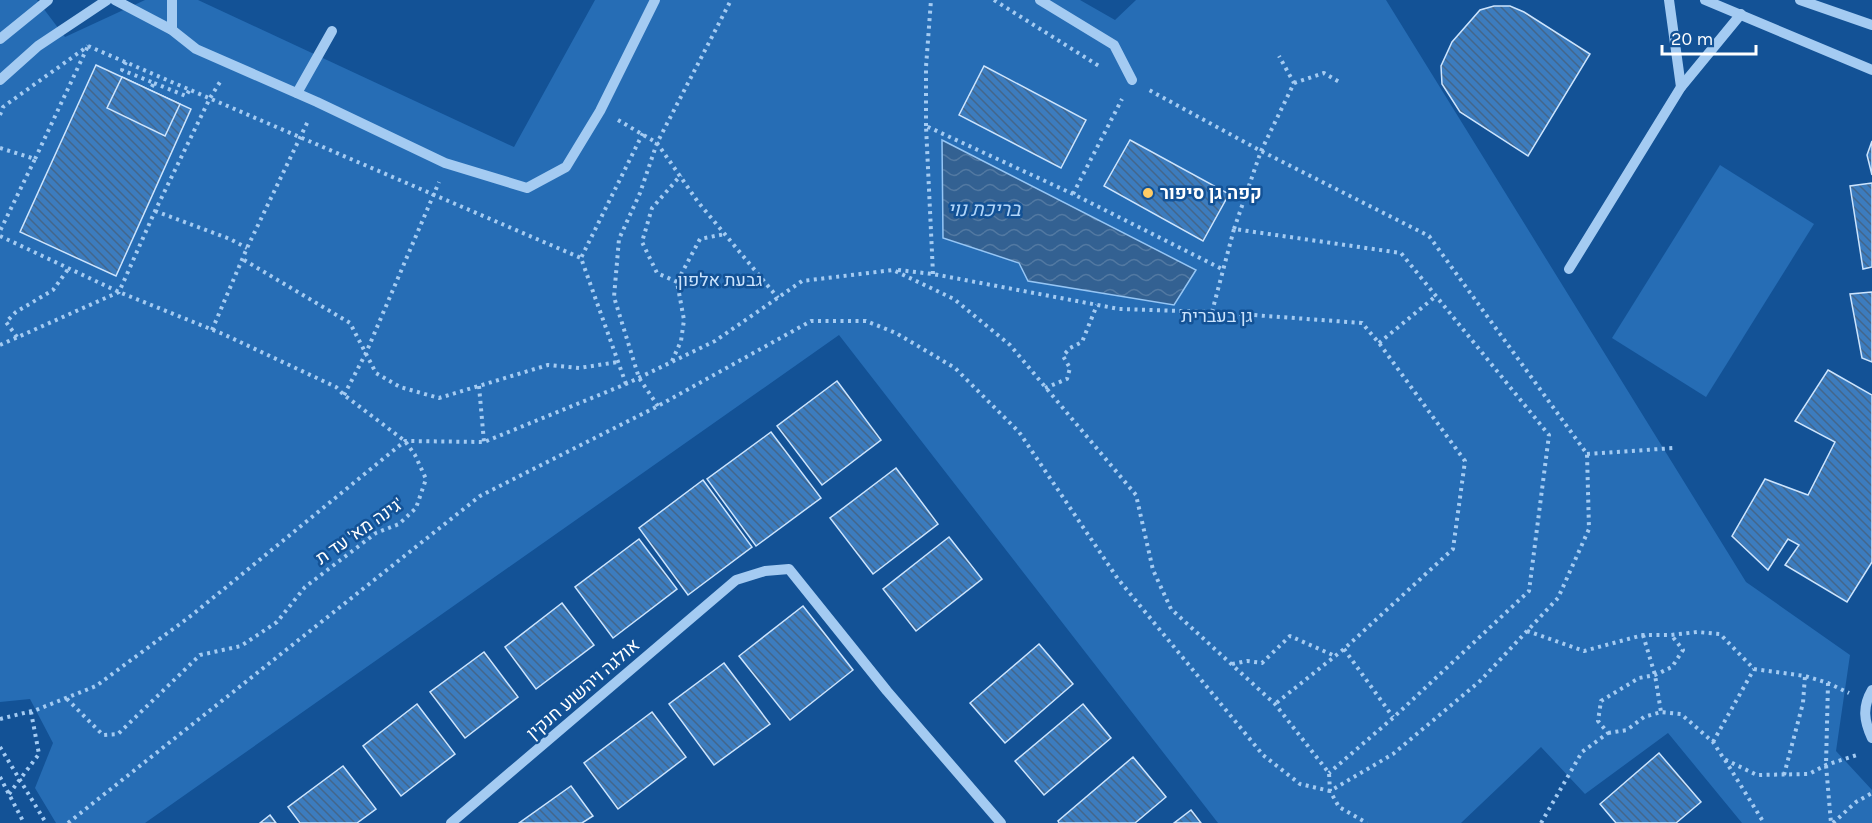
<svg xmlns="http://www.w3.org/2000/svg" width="1872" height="823" font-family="Karla,Heebo,sans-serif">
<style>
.park{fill:#266db5}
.water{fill:url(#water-waves);stroke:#96c6f5;stroke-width:1.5}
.building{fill:url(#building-back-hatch);stroke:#cce4fd;stroke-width:1.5}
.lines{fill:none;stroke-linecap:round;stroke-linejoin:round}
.path{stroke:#a4cbf2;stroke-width:4;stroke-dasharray:3 4.5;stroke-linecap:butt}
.minor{stroke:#a4cbf2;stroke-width:10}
.poi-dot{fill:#ffcc65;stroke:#135296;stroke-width:2}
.labels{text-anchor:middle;stroke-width:5;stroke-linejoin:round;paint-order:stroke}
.poi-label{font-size:18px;font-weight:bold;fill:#fff;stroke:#135296;text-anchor:start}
.park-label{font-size:18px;fill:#cce4fd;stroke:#135296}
.street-label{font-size:18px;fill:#fff;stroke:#135296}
.water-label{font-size:20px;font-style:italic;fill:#b0d5f9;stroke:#135296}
</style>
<defs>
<pattern id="water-waves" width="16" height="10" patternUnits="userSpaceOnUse" patternTransform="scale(1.5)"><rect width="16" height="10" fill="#336192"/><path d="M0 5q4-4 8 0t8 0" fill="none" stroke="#5279a2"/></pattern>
<pattern id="building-back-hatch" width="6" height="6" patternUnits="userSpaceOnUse" patternTransform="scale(1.5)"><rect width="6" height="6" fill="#3c7cbe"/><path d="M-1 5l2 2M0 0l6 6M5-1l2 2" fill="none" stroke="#43668b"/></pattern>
</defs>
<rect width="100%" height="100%" fill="#135296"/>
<g class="park">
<polygon points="0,0 37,0 65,37 145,0 198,0 514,147 595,0 1080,0 1115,20 1136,0 1386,0 1746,582 1850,655 1836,751 1872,790 1872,823 1742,823 1668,733 1585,794 1541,747 1461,823 1218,823 839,335 145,823 56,823 35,788 53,743 30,699 0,702"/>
<polygon points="1720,165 1814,224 1706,397 1612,338"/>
</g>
<polygon class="water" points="942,140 1196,270 1174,305 1028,281 1019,263 943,238"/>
<g class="building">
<polygon points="1494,6 1510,6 1524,12 1590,54 1528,156 1460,112 1442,84 1441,66 1452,42 1480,10"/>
<polygon points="96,65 191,109 116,276 20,232"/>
<polygon points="984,66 1086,120 1061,168 959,115"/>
<polygon points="122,77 180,104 165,136 107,108"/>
<polygon points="1130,140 1229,194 1203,241 1104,186"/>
<polygon points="1872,141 1872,175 1867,155"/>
<polygon points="1872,183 1872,267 1863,269 1850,186"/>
<polygon points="1872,292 1872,362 1862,358 1850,294"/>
<polygon points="1828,370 1872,395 1872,562 1847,602 1785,565 1799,545 1788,539 1768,570 1732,536 1765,479 1808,495 1835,442 1795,421"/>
<polygon points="837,381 881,440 822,485 777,426"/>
<polygon points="771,432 821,498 756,546 707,479"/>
<polygon points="896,468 938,524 873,574 830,518"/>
<polygon points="703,480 752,547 688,595 639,528"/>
<polygon points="949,537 982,579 916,631 883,589"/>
<polygon points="639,539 677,589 613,638 575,587"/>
<polygon points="562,603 594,645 536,689 505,647"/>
<polygon points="803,606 853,670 790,720 739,656"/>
<polygon points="1039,644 1073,684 1005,743 970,703"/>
<polygon points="484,652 518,697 465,738 430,692"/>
<polygon points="724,663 770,724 714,765 669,704"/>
<polygon points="417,704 455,754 401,796 363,746"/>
<polygon points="1083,704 1111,738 1044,795 1015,761"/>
<polygon points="652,712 686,757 618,809 584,763"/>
<polygon points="1659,753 1701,802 1676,823 1616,823 1600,804"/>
<polygon points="1133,757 1166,797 1135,823 1059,823 1058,821"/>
<polygon points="343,766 376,809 357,823 300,823 288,807"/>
<polygon points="571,786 593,816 582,823 519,823"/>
<polygon points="1191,810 1201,823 1174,823"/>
<polygon points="270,815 276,823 260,823"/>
</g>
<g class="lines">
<g class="path">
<polyline points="994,0 1099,66"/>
<polyline points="88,46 581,258"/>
<polyline points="126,62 122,70 154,83 150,90"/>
<polyline points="154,83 186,96 190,89"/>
<polyline points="1294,83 1324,73 1341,83"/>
<polyline points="0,115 3,107 88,46"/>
<polyline points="618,120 657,143 698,202 778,298"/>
<polyline points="926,126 926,67 931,0"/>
<polyline points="0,148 35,159 0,231"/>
<polyline points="35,159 88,46"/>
<polyline points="1073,194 1122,99"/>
<polyline points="155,211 230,239 247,248"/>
<polyline points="1234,229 1261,151 1294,83 1279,56"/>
<polyline points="0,236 119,292 223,334 336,387 344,395 405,441 415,455 426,479 416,508 399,524 376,533 305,587 277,622 241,646 200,655 118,734 103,735 66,698"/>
<polyline points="244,260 350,323 376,373 400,387 439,398 548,365 579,368 618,362"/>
<polyline points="898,270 933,274 1119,309 1212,312 1362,323 1379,343 1465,461 1453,549 1344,649 1275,704"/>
<polyline points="933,274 926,126 1073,194 1222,269"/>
<polyline points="677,282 657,273 642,242 652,208 681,175"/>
<polyline points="1212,312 1234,229 1401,253 1549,435 1529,591 1394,717 1329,773"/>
<polyline points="212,330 247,248 308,121"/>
<polyline points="17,337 6,322 16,312 53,290 69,268"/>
<polyline points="1379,343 1436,296"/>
<polyline points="0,345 119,292 155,211 210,98 220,82"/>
<polyline points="672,361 681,341 684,320 677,282 700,239 725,234"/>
<polyline points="626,384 581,258 643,133"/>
<polyline points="479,386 484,442"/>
<polyline points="1045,388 1067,379 1070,368 1063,356 1070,348 1082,342 1097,305"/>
<polyline points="344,395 366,353 439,182"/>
<polyline points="658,406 639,378 614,297 619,239 640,193 657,143 731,0"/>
<polyline points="1587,454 1674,448"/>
<polyline points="1527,631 1584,651 1643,635 1671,635 1697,632 1720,634 1754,669 1805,676 1828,683 1849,693"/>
<polyline points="1643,635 1655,675 1661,712"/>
<polyline points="1344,649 1393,717"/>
<polyline points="1232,664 1247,661 1262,663 1290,636 1335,656"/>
<polyline points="1828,683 1826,765 1831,823"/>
<polyline points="0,719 36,710 96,686 192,615 405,441 484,442 626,384 715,341 802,281 893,270 954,299 1010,345 1136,495 1153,570 1171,609 1275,704 1329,773 1330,791 1339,807 1367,823"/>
<polyline points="1608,733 1627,730 1644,717 1661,712 1681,714 1713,742 1724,759 1757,775 1809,774 1826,765 1860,754"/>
<polyline points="1713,742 1754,669"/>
<polyline points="0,747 46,823"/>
<polyline points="1725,760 1764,823"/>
<polyline points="1784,775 1803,703 1805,676"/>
<polyline points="0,777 24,823"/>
<polyline points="9,794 39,754 31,712"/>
<polyline points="68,823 480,496 658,406 811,321 866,321 896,333 955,368 1019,432 1118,579 1263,755 1300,784 1330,791 1393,754 1480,681 1558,598 1589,529 1587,454 1429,236 1261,151 1149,90"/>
<polyline points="1541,823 1582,752 1608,733 1598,721 1601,701 1639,678 1655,675 1672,667 1683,650 1672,636"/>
<polyline points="1833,823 1856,802 1872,793"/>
</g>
<g class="minor">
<polyline points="115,0 172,30 196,49 317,102 445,163 527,188 566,167 600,111 655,0"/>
<polyline points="172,0 172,30"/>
<polyline points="1040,0 1114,45 1132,80"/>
<polyline points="1669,0 1681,87"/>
<polyline points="1705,0 1872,70"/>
<polyline points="1800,0 1872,25"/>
<polyline points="0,39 48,0"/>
<polyline points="0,80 38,46 107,0"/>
<polyline points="297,93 332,31"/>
<polyline points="1569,269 1681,87 1741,14"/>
<path d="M1872 690C1862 707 1864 721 1872 738"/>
<polyline points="451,823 736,580 765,571 789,569 887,691 1001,823"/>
</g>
</g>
<circle class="poi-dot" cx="1148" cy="193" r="6"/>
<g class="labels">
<g class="poi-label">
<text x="1160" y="199">קפה גן סיפור</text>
</g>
<g class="park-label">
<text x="720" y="286">גבעת אלפון</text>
<text x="1217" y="322">גן בעברית</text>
</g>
<g class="street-label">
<text transform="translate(359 531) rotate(-35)" y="6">גינה מא' עד ת'</text>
<text transform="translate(583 689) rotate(-41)" y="6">אולגה ויהשוע חנקין</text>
</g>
<g class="water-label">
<text x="984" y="216">בריכת נוי</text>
</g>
</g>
<path d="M1662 45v9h94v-9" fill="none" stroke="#ffffff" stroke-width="3"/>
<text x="1671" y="45" font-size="18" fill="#ffffff" stroke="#135296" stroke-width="4.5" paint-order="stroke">20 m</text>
</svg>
